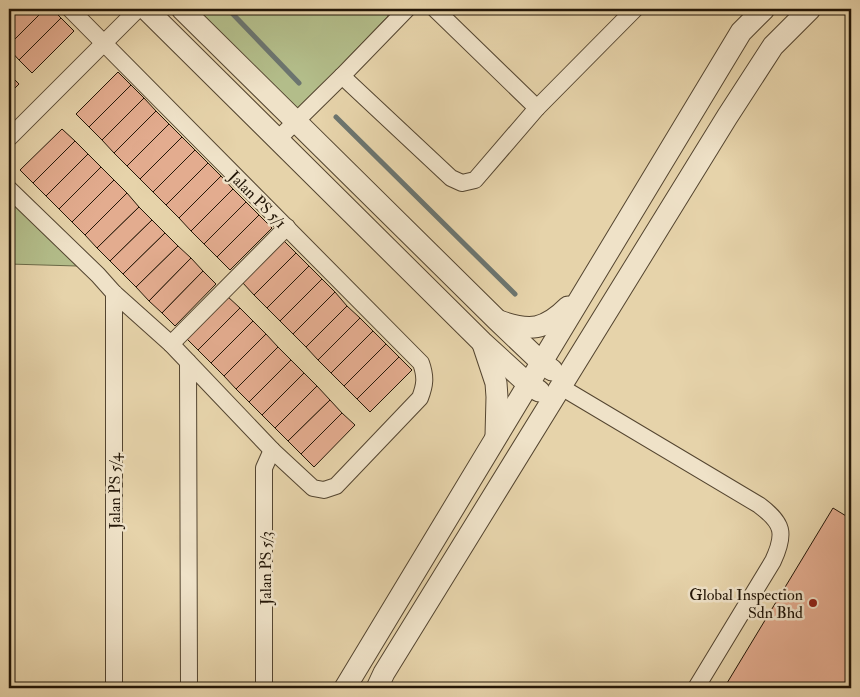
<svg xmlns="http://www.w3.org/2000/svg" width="860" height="697" font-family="'IM FELL Double Pica',serif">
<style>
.green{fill:#b3bd8a;stroke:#6b6a48}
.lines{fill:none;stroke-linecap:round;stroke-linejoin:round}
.stream{stroke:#6c756f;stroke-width:5}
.building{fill:#e3ac8f;stroke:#231607}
.minor-casing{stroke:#544530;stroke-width:18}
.tertiary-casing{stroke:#544530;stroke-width:23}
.minor{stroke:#efe2c8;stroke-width:16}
.tertiary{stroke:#efe2c8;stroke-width:21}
.poi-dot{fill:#8f2418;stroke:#efe2c8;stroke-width:2}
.labels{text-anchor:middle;stroke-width:5;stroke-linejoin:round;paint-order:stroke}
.street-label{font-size:16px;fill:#231607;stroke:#efe2c8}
.poi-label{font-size:16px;fill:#231607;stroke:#efe2c8;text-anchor:end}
</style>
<rect width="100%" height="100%" fill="#e6d3aa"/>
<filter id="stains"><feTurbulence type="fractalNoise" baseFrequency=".004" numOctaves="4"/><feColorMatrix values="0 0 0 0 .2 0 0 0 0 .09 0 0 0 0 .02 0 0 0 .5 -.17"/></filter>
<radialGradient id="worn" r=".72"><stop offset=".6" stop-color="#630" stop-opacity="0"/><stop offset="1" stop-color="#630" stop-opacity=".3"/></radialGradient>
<g class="green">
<polygon points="195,9 387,9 388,16 297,111"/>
<polygon points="9,200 77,266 9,264"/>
</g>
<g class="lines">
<g class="stream">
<polyline points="228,9 299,83"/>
<polyline points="336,117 515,294"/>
</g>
</g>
<g class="building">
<polygon points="9,9 19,9 9,19"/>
<polygon points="19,9 45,9 9,45 9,19"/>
<polygon points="45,9 52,9 61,18 19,60 9,49 9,45"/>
<polygon points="61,18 74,31 32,73 19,60"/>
<polygon points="118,72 131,85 89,127 76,114"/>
<polygon points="9,74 19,84 9,94"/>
<polygon points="131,85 144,98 102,140 89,127"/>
<polygon points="144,98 156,111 114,153 102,140"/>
<polygon points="156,111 169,124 127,166 114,153"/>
<polygon points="169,124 182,137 140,179 127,166"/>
<polygon points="62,129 75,141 33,183 20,170"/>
<polygon points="182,137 195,150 153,192 140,179"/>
<polygon points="75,141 88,154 46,196 33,183"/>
<polygon points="195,150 208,163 166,205 153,192"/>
<polygon points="88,154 101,167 59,209 46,196"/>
<polygon points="208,163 221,176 179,218 166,205"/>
<polygon points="101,167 114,180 72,222 59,209"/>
<polygon points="221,176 233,189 191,231 179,218"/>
<polygon points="114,180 127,193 85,235 72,222"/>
<polygon points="233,189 246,202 204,244 191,231"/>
<polygon points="127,193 139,207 97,248 85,235"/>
<polygon points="246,202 259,215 217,257 204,244"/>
<polygon points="139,207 152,220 110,261 97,248"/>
<polygon points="259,215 272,228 230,270 217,257"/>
<polygon points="152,220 165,233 123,274 110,261"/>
<polygon points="165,233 178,246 136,287 123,274"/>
<polygon points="283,240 296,253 254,295 242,282"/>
<polygon points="178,246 191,258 149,301 136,287"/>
<polygon points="296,253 309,266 267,308 254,295"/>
<polygon points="191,258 203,271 162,313 149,301"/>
<polygon points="309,266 322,279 280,321 267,308"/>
<polygon points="203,271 216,284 175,326 162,313"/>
<polygon points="322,279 335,292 293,334 280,321"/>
<polygon points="335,292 347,306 306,347 293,334"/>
<polygon points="227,296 240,308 198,350 185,337"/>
<polygon points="347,306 360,318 318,360 306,347"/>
<polygon points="240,308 253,321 211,363 198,350"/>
<polygon points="360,318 373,331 331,373 318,360"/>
<polygon points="253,321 266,334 224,376 211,363"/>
<polygon points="373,331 386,344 344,386 331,373"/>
<polygon points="266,334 278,347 236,389 224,376"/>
<polygon points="386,344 399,357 357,399 344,386"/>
<polygon points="278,347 291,360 249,402 236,389"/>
<polygon points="399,357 412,370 370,412 357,399"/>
<polygon points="291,360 304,373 262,415 249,402"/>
<polygon points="304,373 317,386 275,428 262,415"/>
<polygon points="317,386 330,400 288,441 275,428"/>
<polygon points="330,400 342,413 301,454 288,441"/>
<polygon points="342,413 355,425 314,467 301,454"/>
<polygon points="833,508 851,519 851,688 724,688"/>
</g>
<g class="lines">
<defs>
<g id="minor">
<polyline points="407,9 342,76 451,178 462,183 475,180 537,108 635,9"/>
<polyline points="435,9 537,108"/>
<polyline points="9,138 138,9"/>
<polyline points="278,139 342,76"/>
<path d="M9 189 98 275 114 293 171 344 272 450 313 488 324 490 336 486 420 398C425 385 426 377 421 363L70 9"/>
<polyline points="114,293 114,688"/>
<polyline points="171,344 287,227"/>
<polyline points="188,362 189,688"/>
<path d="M561 387 759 505C783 523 786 533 773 561L696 688"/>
<polyline points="264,688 264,468 272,450"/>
</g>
<g id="tertiary">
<polyline points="146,9 482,342 528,384 539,391"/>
<polyline points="182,9 497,320 541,362 552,370"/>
<path d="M499 321C530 332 545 330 568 307"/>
<polyline points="483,344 496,383 497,397 496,436"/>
<polyline points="345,688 741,32 764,9"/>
<polyline points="377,688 384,673 727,117 773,46 810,9"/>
</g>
</defs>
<use href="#minor" class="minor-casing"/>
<use href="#tertiary" class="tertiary-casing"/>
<use href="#minor" class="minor"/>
<use href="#tertiary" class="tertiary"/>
</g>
<circle class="poi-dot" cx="813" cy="603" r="5"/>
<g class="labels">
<g class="street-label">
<text transform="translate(258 199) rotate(45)" y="6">Jalan PS 5/1</text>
<text transform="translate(114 491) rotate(-90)" y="6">Jalan PS 5/4</text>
<text transform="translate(265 568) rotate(-90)" y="6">Jalan PS 5/3</text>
</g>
<g class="poi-label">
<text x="803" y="600">Global Inspection<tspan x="803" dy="18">Sdn Bhd</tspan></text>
</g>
</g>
<rect width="860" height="697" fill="none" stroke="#e6d3aa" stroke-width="30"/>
<rect x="10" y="10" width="840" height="677" fill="none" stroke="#231607" stroke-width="2.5"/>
<rect x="15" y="15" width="830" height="667" fill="none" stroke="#231607"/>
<rect width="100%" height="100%" filter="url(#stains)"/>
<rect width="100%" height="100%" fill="url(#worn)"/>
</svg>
